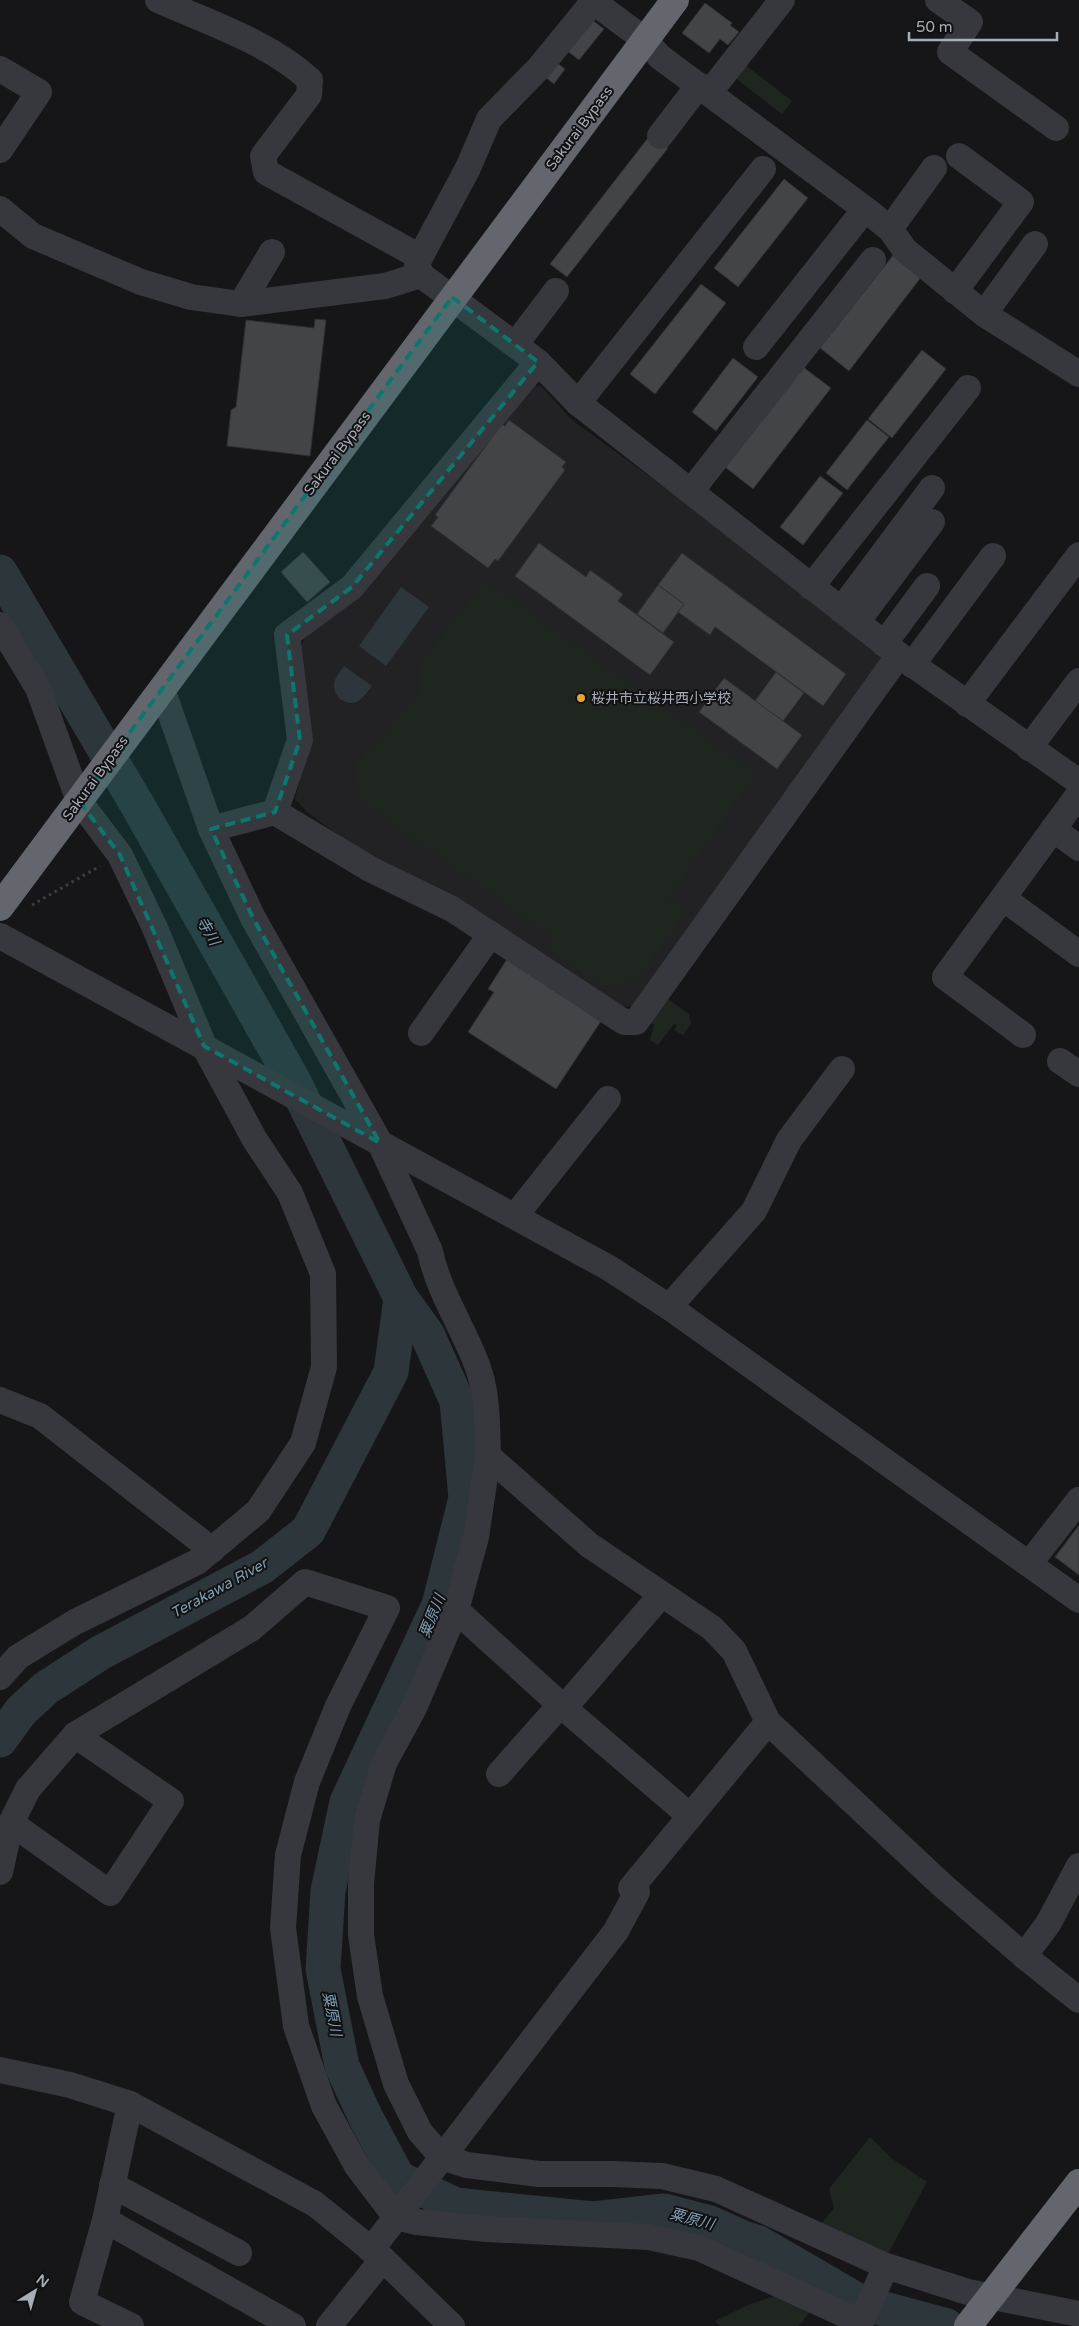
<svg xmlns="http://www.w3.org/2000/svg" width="1079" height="2326" font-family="'Varela Round','Noto Sans JP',sans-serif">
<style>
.built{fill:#222225}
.green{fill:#1e261f}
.water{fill:#2d363b}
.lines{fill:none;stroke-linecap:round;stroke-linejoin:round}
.river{stroke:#2d363b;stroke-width:35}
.building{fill:#424448;stroke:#303034}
.path{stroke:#3d3f44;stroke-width:3;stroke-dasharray:2.5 4;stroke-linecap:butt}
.minor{stroke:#37383d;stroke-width:26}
.highway{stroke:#63676d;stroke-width:28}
.marked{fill:#0f766e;fill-opacity:0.2;stroke:#0f766e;stroke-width:4;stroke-dasharray:10 6;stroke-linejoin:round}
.poi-dot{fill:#eaa23b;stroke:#111113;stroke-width:2}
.labels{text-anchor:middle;stroke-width:4;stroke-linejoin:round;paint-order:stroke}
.street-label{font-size:14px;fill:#a8aeb7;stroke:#111113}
.poi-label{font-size:14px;fill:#a8aeb7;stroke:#111113;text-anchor:start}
.water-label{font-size:15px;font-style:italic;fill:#819eb1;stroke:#111113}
</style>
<rect width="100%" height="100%" fill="#161618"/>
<polygon class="built" points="530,385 541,386 572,420 723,530 886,657 635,1006 621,1007 372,860 308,813 295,799 309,739 300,649 306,634"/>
<g class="green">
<polygon points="740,61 792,101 782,114 730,74"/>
<polygon points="485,580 756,774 669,898 687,911 638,979 603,987 547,949 554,939 360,801 355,764 418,694 422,661"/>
<polygon points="665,997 689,1014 691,1024 683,1035 674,1030 677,1025 674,1024 658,1045 650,1040 654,1025 646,1019"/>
<polygon points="870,2137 891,2158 927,2182 884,2261 817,2229 834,2208 829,2189"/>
<polygon points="777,2295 815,2305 799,2326 720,2326 715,2321 748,2305"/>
</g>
<g class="water">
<polygon points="401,587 429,607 386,666 359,646"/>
<path d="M344 666 372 686C362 699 356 709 340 699 329 686 335 678 344 666Z"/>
</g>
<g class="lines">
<g class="river">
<polyline points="0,572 138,806 293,1080 401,1298 427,1334 457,1401 466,1498 439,1605 347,1802 328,1891 323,1969 342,2066 365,2116 398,2178 456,2205 593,2219 664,2211 710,2223 743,2238 759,2243 862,2303 947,2326"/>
<polyline points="0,1740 21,1711 46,1688 100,1653 262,1567 308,1531 391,1372 401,1298"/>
</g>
</g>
<g class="building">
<polygon points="705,3 732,23 730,25 739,32 728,45 720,39 709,53 682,33"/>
<polygon points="587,16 604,29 579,60 562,47"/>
<polygon points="552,59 565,69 554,84 540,73"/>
<polygon points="651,134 668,148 567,277 550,264"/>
<polygon points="784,179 808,198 738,287 714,268"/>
<polygon points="894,254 922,276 849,371 820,348"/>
<polygon points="701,284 726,303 655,394 630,374"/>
<polygon points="315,319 326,320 310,456 227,446 231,410 236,407 246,320 314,328"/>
<polygon points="922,350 946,369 892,438 868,419"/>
<polygon points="733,358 758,377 716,431 692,412"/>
<polygon points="803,367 831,388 753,489 725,467"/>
<polygon points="509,420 566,462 562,467 565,470 498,561 495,559 488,568 431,526 438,517 435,515 502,424 505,426"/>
<polygon points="867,420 889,437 847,490 826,473"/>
<polygon points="820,476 843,493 803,545 780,527"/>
<polygon points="539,543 586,577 590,570 623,594 618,601 674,642 650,675 515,576"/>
<polygon points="303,552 330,582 307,602 281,572"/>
<polygon points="682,553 846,674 823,706 715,627 710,635 678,612 684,604 658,585"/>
<polygon points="658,585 684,604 663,633 637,614"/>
<polygon points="776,672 804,693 783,721 755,701"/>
<polygon points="724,678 802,735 777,769 699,712"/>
<polygon points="507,959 601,1021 556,1089 468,1032 494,992 488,989"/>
<polygon points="1079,1525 1079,1575 1055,1557"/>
</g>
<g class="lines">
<polyline class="path" points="32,905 100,866"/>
<g class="minor">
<path d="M158 0C209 23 269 42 310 80L309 95 263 156 266 172 420 257"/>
<polyline points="591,0 645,40 660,57 865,209 890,229 905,250 984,314 1079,374"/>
<polyline points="938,0 970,22 950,52 1056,128"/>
<polyline points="0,69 39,92 0,150"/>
<polyline points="709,93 782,0"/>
<polyline points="660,136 699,85"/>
<polyline points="0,209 33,236 141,282 191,297 241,304 385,286 421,275 538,362 578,403 899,655 1079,782"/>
<polyline points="890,229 934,168"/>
<polyline points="420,272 417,263 468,168 489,119 539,68 593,2"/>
<polyline points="955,291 1021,202 959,156"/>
<polyline points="241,304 272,252"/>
<polyline points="984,314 1035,244"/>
<polyline points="515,345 556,291"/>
<polyline points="756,347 865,209"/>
<polyline points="538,362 352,587 287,635 300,740 275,812 370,869 452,909 624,1022 636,1022 899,655"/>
<polyline points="578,403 763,169"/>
<polyline points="691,491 873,260"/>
<polyline points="811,587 968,388"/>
<polyline points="841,610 932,488"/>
<polyline points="857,622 932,522"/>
<polyline points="0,625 38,688 79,801 120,855 154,926 204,1046 255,1140 290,1193 323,1274 324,1367 303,1443 258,1511 197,1562 75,1622 18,1657 0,1677"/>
<polyline points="884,644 927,586"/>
<polyline points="912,665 993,556"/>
<polyline points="162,689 211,829"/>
<polyline points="967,704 1079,555"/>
<polyline points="1029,748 1079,681"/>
<path d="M275 812 211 829 253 918 380 1143 430 1251C438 1291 463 1327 477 1365 488 1394 487 1425 488 1456L589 1545 712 1628 734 1651 768 1722 942 1885 1024 1956 1079 2000"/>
<polyline points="1053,829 1079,848"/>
<polyline points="1003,898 1079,954"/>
<polyline points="0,936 609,1268 669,1307 1079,1600"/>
<polyline points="421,1033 491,934"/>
<polyline points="1023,1035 945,977 1079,794"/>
<polyline points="1060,1061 1079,1074"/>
<polyline points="515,1216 608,1099"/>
<polyline points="669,1307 754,1211 789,1140 842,1069"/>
<polyline points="0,1400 40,1416 212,1550"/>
<polyline points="488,1456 476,1537 456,1610 414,1708 384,1763 367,1820 361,1884 361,1935 370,1996 396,2084 420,2132 442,2157 467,2165 539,2174 613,2174 662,2176 716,2189 886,2266 968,2292 1079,2314"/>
<polyline points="1029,1564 1079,1500"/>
<polyline points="456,1610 564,1708 690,1816"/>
<polyline points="564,1708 662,1594"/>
<polyline points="499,1774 561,1704"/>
<polyline points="11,1823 110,1893 171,1801 75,1735"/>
<polyline points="0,1872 11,1823 28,1789 75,1735 252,1628 305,1582 387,1608 338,1706 307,1782 288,1855 283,1928 296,2026 324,2106 357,2166 396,2217 417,2222 486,2229 649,2237 699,2248 861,2322 886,2266"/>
<polyline points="1024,1956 1048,1924 1079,1866"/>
<polyline points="0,2070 70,2085 130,2104 315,2204 383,2259 452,2326"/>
<polyline points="130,2104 105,2220 293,2326"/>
<polyline points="112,2185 239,2253"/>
<polyline points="105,2220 82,2302 131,2326"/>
<polyline points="371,2250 616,1931 637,1892 631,1888 768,1722"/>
<polyline points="329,2326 383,2259"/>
</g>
<g class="highway">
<polyline points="0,907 675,0"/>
<polyline points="968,2326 1079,2183"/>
</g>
</g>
<path class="marked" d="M452 297 538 362 352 587 287 635 300 740 275 812 211 829 253 918 380 1143 204 1046 120 855 79 801Z"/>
<circle class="poi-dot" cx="581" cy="698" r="5"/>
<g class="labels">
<g class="street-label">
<text transform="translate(579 128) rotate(-53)" y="5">Sakurai Bypass</text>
<text transform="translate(337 453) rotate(-53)" y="5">Sakurai Bypass</text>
<text transform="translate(95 778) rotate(-54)" y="5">Sakurai Bypass</text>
</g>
<g class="poi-label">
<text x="591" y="703">桜井市立桜井西小学校</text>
</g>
<g class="water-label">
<text transform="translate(208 931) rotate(60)" y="5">寺川</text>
<text transform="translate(219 1588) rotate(-29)" y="5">Terakawa River</text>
<text transform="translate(432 1616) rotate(-68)" y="5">粟原川</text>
<text transform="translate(332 2014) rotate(79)" y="5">粟原川</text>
<text transform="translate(692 2219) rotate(15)" y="5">粟原川</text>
</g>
</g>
<g transform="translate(35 2291) rotate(37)" stroke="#111113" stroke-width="4" paint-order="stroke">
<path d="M0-4L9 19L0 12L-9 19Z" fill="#a8aeb7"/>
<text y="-8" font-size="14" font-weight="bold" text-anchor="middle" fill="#a8aeb7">N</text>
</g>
<path d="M909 32v8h148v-8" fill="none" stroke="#a8aeb7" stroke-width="2.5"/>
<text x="916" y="32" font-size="15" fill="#a8aeb7" stroke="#111113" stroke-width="4" paint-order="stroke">50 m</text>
</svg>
